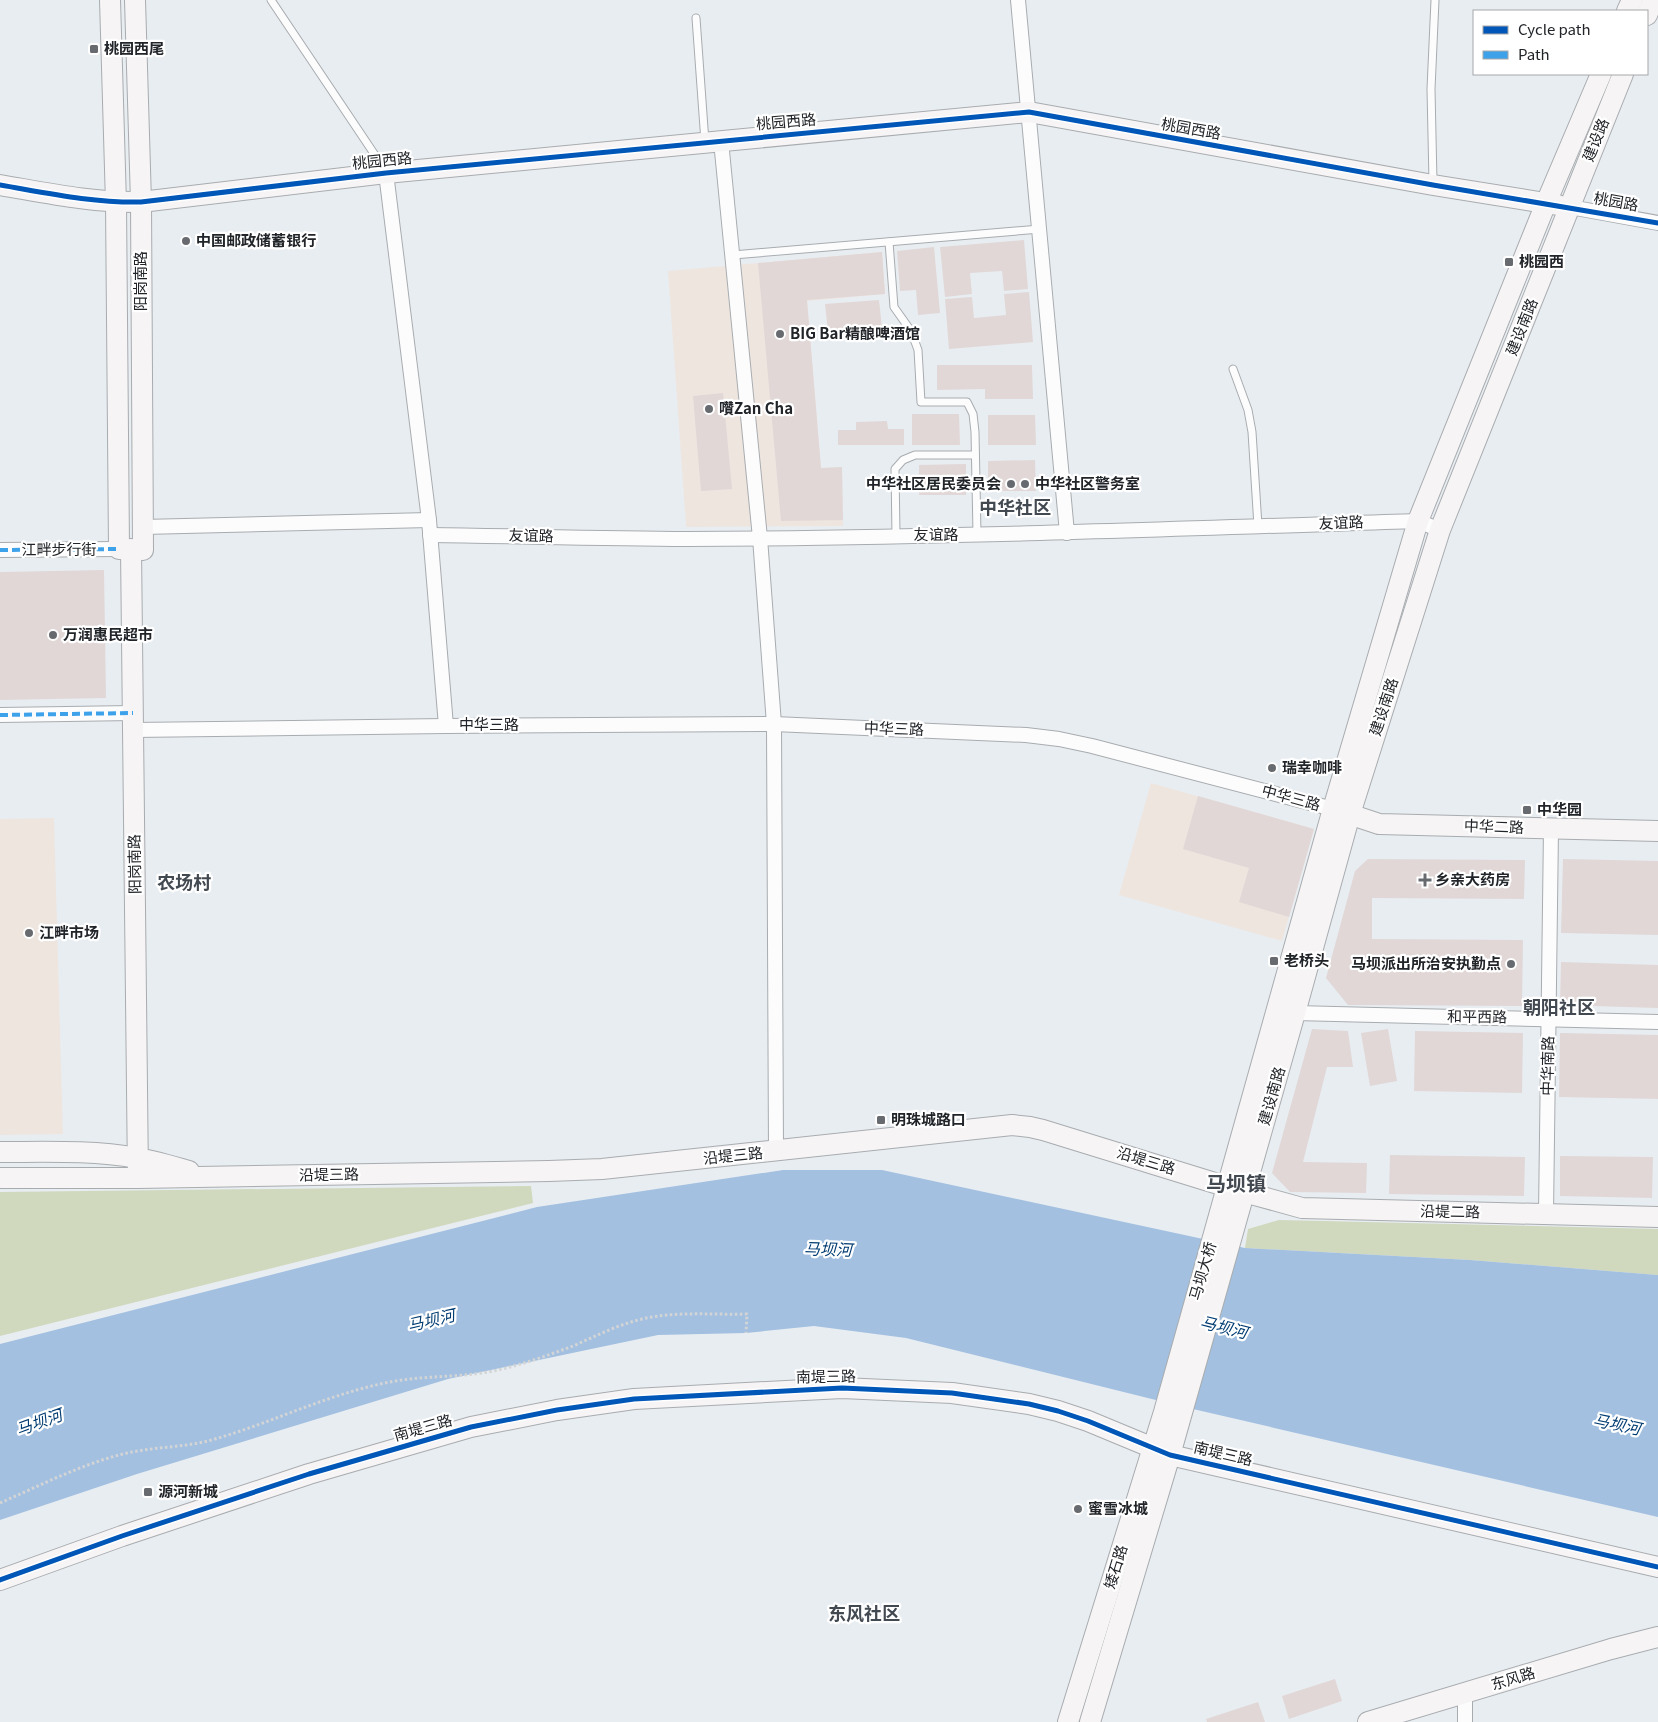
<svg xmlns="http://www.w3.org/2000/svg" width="1658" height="1722" font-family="Georgia,'Noto Sans SC',serif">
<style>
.commercial{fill:#eee5df}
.green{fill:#d0d8bd}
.water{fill:#a3c0e0}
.building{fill:#e1d7d6}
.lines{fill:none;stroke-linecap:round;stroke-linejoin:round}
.lane-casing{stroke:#a8acaf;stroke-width:9}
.street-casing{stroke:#a8acaf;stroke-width:16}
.secondary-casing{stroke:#a8acaf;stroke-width:22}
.path{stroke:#d3d4d5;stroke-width:3;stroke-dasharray:2.5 2.5;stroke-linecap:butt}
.lane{stroke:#fcfcfd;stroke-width:7}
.street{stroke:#fcfcfd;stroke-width:14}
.secondary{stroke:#f6f4f5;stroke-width:20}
.quiet{stroke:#3ea2eb;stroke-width:4;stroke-dasharray:8 4;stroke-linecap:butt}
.cycleway-casing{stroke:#fff;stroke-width:8}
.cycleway{stroke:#0057b8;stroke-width:5}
.poi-dot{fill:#676a6f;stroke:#fff;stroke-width:2}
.labels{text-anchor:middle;stroke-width:4.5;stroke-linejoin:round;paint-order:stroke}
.poi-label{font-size:15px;font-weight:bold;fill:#212428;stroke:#fff;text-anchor:start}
.street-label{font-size:15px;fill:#212428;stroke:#fff}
.water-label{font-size:16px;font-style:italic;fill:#003c72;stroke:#fff}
.quarter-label{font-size:18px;font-weight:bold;fill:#424951;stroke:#fff}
.district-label{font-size:20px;font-weight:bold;fill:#424951;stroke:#fff}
</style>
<rect width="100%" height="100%" fill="#e8edf2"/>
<g class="commercial">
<polygon points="882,252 885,294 807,301 821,468 842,467 843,526 686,527 668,271"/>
<polygon points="1151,783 1314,829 1282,941 1119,895"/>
<polygon points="54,818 63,1134 0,1135 0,819"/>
</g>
<g class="green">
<polygon points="531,1186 533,1203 0,1336 0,1192"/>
<polygon points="1279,1220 1658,1229 1658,1275 1470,1260 1245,1248 1248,1229"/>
</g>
<polygon class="water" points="783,1170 882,1170 1245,1248 1470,1260 1658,1275 1658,1517 1180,1406 906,1338 814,1326 746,1333 658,1335 448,1379 137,1474 0,1520 0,1344 537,1207"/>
<g class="building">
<polygon points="1024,240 1028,289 1004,291 1002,271 970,273 972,294 945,297 940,247"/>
<polygon points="934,247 940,313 918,315 916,290 900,291 897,251"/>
<polygon points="882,252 885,294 807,300 821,468 842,467 843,520 781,521 758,263"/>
<polygon points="1029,292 1033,342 949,349 945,299 972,297 974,318 1006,315 1004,294"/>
<polygon points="879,300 882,328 828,332 825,304"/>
<polygon points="937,365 1032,365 1033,399 985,399 985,389 937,390"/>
<polygon points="723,393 732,489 701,491 693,396"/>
<polygon points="912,414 959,414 960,445 912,445"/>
<polygon points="988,415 1035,415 1036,445 988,445"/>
<polygon points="887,421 888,429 904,429 904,445 838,445 838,430 856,430 856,422"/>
<polygon points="1035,460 1036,491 988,491 988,461"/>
<polygon points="966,464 966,495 919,495 919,465"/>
<polygon points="104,570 106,698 0,700 0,572"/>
<polygon points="1198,796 1314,829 1289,917 1239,902 1249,868 1183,849"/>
<polygon points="1368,859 1525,860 1524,899 1372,898 1372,939 1523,940 1522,1006 1348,1005 1326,978 1355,871"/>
<polygon points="1563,859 1658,861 1658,935 1561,933"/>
<polygon points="1561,962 1658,965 1658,1008 1560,1005"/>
<polygon points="1312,1029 1348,1031 1353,1067 1327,1067 1303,1162 1367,1163 1366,1193 1290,1192 1272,1173"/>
<polygon points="1388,1029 1397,1081 1370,1086 1361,1033"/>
<polygon points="1415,1031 1523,1033 1522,1093 1414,1091"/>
<polygon points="1560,1033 1658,1035 1658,1099 1559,1097"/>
<polygon points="1390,1155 1525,1157 1524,1196 1389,1194"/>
<polygon points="1560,1156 1653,1157 1652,1198 1560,1196"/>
<polygon points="1335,1679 1342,1701 1289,1719 1282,1696"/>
<polygon points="1258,1702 1265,1722 1207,1722 1206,1719"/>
</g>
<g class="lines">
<defs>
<g id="lane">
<polyline points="271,0 385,170"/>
<polyline points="696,18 705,142"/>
<polyline points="1433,182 1431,89 1435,0"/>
<polyline points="889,242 894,307 911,331 918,350 921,402 967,402 973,414 975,432 977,534"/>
<polyline points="733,255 1040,229"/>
<polyline points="1233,369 1248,410 1252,432 1258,526"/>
<polyline points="896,535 895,469 903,460 915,455 975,455"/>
</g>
<g id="street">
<polyline points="1018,0 1067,533"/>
<polyline points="721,141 760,538 774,724 776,1151"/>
<polyline points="386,173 429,520 446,726"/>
<polyline points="1570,207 1658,223"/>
<polyline points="143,527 429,520"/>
<path d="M430 535C516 536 602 539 688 539 932 538 1175 529 1418 521L1440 530"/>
<polyline points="0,550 119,549"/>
<polyline points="0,715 133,713"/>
<polyline points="133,730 446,726 774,724 1026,735 1059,739 1092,746 1333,809"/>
<polyline points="1295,1013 1658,1022"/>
<polyline points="1546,1214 1551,829"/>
<polyline points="1465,1722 1465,1693"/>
</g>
<g id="secondary">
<polyline points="110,0 116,203 119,549 143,550 141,202 135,0"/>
<polyline points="1627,11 1632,0"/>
<polyline points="1647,15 1653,0"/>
<path d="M0 185C47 193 93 203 141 202L386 173 1029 112 1433 185 1558 205"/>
<polyline points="131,549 138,1178"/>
<polyline points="1337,810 1379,824 1658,831"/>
<path d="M0 1152C46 1152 92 1150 137 1158 155 1161 172 1166 189 1171"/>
<polyline points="0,1178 138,1178 549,1171 602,1169 1012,1125 1030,1127 1043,1130 1244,1192 1302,1208 1658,1217"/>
<polyline points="0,1580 122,1536 309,1474 471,1427 557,1410 634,1399 842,1388 952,1393 1029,1404 1058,1411 1088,1421 1170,1455 1658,1567"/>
<polyline points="1068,1722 1164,1412 1333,809 1418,521 1546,203 1601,74"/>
<polyline points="1090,1722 1170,1455 1295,1013 1350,814 1440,530 1623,74"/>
<polyline points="1368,1722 1611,1649 1658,1637"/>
</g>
</defs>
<use href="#lane" class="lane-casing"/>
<use href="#street" class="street-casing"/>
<use href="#secondary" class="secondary-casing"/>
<path class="path" d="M0 1503C39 1486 78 1466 119 1455 148 1447 179 1448 208 1441 270 1424 327 1394 390 1382 426 1375 463 1378 498 1370 524 1364 549 1355 573 1346 596 1336 617 1325 642 1319 676 1311 712 1315 747 1314L746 1333"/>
<use href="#lane" class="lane"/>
<use href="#street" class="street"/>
<use href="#secondary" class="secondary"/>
<g class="quiet">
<polyline points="0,550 119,549"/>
<polyline points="0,715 133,713"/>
</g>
<defs>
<g id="cycleway">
<path d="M0 185C47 193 93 203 141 202L386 173 1029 112 1433 185 1658 223"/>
<polyline points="0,1580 122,1536 309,1474 471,1427 557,1410 634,1399 842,1388 952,1393 1029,1404 1058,1411 1088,1421 1170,1455 1658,1567"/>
</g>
</defs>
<use href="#cycleway" class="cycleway-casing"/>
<use href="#cycleway" class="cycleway"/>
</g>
<g class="poi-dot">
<rect x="89" y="44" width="10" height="10" rx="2.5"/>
<circle cx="186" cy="241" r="5"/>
<rect x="1504" y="257" width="10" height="10" rx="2.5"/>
<circle cx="780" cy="334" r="5"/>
<circle cx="709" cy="409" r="5"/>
<circle cx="1011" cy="484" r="5"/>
<circle cx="1025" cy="484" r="5"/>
<circle cx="53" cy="635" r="5"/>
<circle cx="1272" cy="768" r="5"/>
<rect x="1522" y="805" width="10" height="10" rx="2.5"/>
<path d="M1422.5 872.5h5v5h5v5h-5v5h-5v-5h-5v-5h5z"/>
<circle cx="29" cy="933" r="5"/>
<rect x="1269" y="956" width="10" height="10" rx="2.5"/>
<circle cx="1511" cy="964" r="5"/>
<rect x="876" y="1115" width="10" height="10" rx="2.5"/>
<rect x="143" y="1487" width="10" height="10" rx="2.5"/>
<circle cx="1078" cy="1509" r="5"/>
</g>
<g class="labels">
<g class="poi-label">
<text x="104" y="54">桃园西尾</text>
<text x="196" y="246">中国邮政储蓄银行</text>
<text x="1519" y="267">桃园西</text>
<text x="790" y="339">BIG Bar精酿啤酒馆</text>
<text x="719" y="414">囋Zan Cha</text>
<text x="1001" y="489" text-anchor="end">中华社区居民委员会</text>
<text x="1035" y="489">中华社区警务室</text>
<text x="63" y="640">万润惠民超市</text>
<text x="1282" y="773">瑞幸咖啡</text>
<text x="1537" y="815">中华园</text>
<text x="1435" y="885">乡亲大药房</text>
<text x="39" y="938">江畔市场</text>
<text x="1284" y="966">老桥头</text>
<text x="1501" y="969" text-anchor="end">马坝派出所治安执勤点</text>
<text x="891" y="1125">明珠城路口</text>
<text x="158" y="1497">源河新城</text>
<text x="1088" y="1514">蜜雪冰城</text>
</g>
<g class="street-label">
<text transform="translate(786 122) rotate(-5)" y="5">桃园西路</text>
<text transform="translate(1191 129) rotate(10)" y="5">桃园西路</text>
<text transform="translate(1596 140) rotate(-68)" y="5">建设路</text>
<text transform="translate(382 161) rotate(-6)" y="5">桃园西路</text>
<text transform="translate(1616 202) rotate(10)" y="5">桃园路</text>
<text transform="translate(141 281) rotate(-90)" y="5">阳岗南路</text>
<text transform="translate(1522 327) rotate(-68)" y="5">建设南路</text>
<text transform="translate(1341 523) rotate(-2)" y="5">友谊路</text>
<text x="936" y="540">友谊路</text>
<text transform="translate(531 536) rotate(1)" y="5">友谊路</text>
<text x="59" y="555">江畔步行街</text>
<text transform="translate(1384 707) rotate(-72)" y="5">建设南路</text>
<text x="489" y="730">中华三路</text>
<text transform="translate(894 729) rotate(2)" y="5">中华三路</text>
<text transform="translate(1291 798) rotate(15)" y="5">中华三路</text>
<text transform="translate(1494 827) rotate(2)" y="5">中华二路</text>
<text transform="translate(135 864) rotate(-91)" y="5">阳岗南路</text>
<text transform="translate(1477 1017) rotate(1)" y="5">和平西路</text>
<text transform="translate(1548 1066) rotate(-89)" y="5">中华南路</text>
<text transform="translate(1272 1096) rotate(-74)" y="5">建设南路</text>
<text transform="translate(733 1156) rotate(-6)" y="5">沿堤三路</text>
<text transform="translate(1146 1161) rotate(17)" y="5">沿堤三路</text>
<text transform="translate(329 1175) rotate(-1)" y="5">沿堤三路</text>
<text transform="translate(1450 1212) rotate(1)" y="5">沿堤二路</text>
<text transform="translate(1203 1271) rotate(-74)" y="5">马坝大桥</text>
<text transform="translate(826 1377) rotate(-1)" y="5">南堤三路</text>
<text transform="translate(423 1428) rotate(-16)" y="5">南堤三路</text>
<text transform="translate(1223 1454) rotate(13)" y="5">南堤三路</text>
<text transform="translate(1116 1567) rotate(-73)" y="5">矮石路</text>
<text transform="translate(1513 1679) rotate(-17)" y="5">东风路</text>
</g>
<g class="water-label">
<text transform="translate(828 1249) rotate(2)" y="6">马坝河</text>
<text transform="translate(431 1320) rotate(-13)" y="6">马坝河</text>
<text transform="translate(1224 1327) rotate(14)" y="6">马坝河</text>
<text transform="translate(39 1422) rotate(-20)" y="6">马坝河</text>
<text transform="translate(1617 1424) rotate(12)" y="6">马坝河</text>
</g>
<g class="quarter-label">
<text x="1015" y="514">中华社区</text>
<text x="184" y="889">农场村</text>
<text x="1559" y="1014">朝阳社区</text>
<text x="864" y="1620">东风社区</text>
</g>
<g class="district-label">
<text x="1236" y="1191">马坝镇</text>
</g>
</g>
<rect x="1473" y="10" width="175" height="65" fill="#ffffff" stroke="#a6a7a9"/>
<rect x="1483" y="26" width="25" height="8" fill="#0057b8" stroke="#a6a7a9"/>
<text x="1518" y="35" font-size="15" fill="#212428">Cycle path</text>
<rect x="1483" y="51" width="25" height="8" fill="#3ea2eb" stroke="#a6a7a9"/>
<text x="1518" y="60" font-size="15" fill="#212428">Path</text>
</svg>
